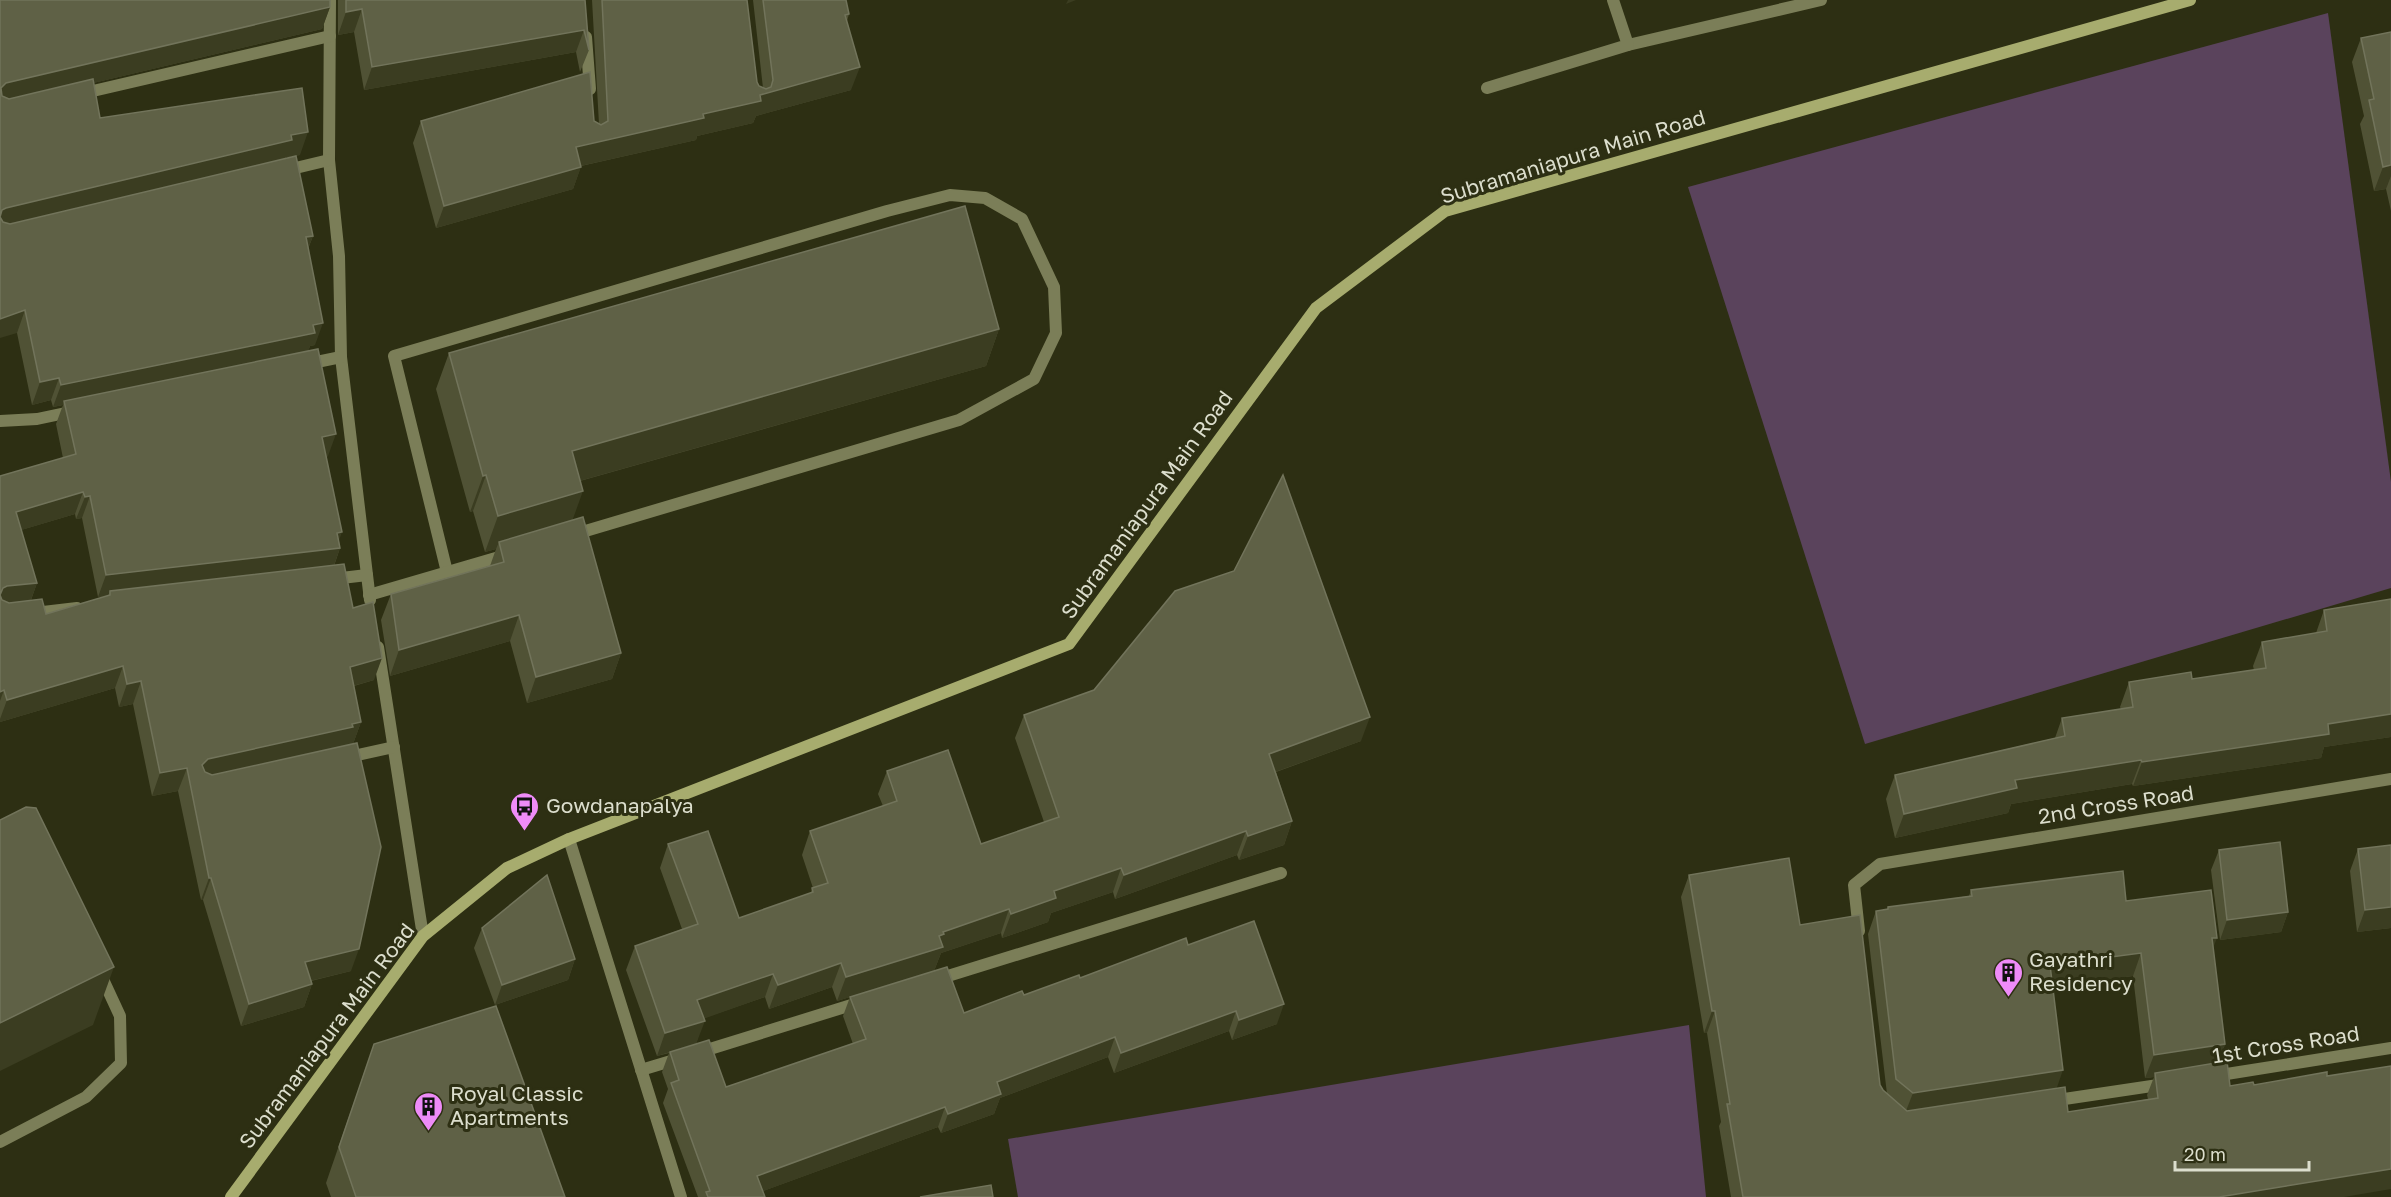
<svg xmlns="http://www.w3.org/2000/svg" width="2391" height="1197" font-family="'Golos Text',sans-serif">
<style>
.green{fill:#5a435c}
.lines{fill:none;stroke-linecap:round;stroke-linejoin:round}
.minor{stroke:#7b7e58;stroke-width:12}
.secondary{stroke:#a7ac6e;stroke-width:12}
.wall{fill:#505235;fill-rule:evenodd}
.shaded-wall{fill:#3b3d21}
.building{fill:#5f6146;stroke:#72745b;stroke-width:1.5}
.labels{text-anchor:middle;stroke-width:6;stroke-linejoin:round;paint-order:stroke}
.street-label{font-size:21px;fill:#dcdecd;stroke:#2d2f13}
.poi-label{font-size:21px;fill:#dcdecd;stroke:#2d2f13;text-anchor:start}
</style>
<rect width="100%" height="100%" fill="#2d2f13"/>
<g class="green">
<polygon points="2328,13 2391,482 2391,588 1865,744 1688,187"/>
<polygon points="1689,1025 1706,1197 1018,1197 1008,1139"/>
</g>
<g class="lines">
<g class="minor">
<polyline points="330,0 329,160 339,256 341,357 370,600"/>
<polyline points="586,37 590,89"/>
<polyline points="1628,45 1821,0"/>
<polyline points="1487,88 1628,45 1613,0"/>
<polyline points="80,94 330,36"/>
<polyline points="283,171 329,160"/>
<polyline points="307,364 341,357"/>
<polyline points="0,421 37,419 75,411"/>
<polyline points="447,572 394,356 887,211 950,195 985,198 1022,219 1054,287 1056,333 1034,379 959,420 572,535"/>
<polyline points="333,579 367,575"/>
<polyline points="369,595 506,555"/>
<polyline points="0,617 77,608"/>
<polyline points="378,647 423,936"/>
<polyline points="344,758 394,747"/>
<polyline points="569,839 681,1197"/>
<polyline points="1859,931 1854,885 1880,864 2391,779"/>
<polyline points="935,980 1281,873"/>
<polyline points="697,1053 861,1002"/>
<polyline points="641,1070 681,1058"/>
<polyline points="2214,1076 2391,1048"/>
<polyline points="2051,1101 2165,1084"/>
<polyline points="0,1142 86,1097 121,1063 120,1016 101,975"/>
</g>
<polyline class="secondary" points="231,1197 423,936 507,868 569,839 1069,644 1316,308 1445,211 2190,0"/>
</g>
<g class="wall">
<path d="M0 0 330 7 322 29 93 83 100 118 300 155 286 157V158L313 236 308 249 315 345 310 346 308 351 328 456 326 457 340 548 334 566 353 608 374 680 354 686 361 722 353 744 351 971 311 981 312 984 304 1007 241 1026 203 900H201L178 791 152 796 133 704 119 707 115 688 0 722V476L63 458 56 424 63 405 53 407 51 400 32 405 17 333ZM75 514 76 519 82 518 98 597 107 596 46 614 31 600 37 583 21 530Z"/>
<polygon points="338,0 585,0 589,50 580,72 576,52 364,90 354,32 338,35"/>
<polygon points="592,0 747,0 757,82 759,86 763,88 753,0 846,0 849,14 847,21 851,90 756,116 753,123 697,136 696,140 581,166 573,189 436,228 413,143 421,121 594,121 599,124"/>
<polygon points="2391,32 2391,211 2386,189 2374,191 2360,124 2364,116 2352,62 2361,38"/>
<polygon points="999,329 986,366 580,481 572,521 621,653 612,679 527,703 510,641 390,676 381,620 391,594 490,566 496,549 485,552 473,511 470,512 436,389 449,353"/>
<path d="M1234 571 1361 741 1276 772 1292 821 1284 845 1239 860 1237 855 1115 899 1113 892 1051 913 1048 922 1002 938 1001 933 941 953 934 971 964 1013 1080 978 1188 945 1277 1024 1232 1040 1229 1031 1114 1073 1108 1057 1000 1098 994 1114 941 1133 938 1127 763 1191 765 1197H698L663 1103 668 1089 662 1072 669 1053 657 1056 626 970 635 946 682 929 660 868 668 844 739 918 811 893 812 888H813L802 855 810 831 883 806 878 794 887 771 981 844 1044 822 1015 738 1024 715 1094 690ZM832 987 837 1001 850 997 843 1016 853 1044 726 1087 696 1044 704 1018 765 997 769 1009Z"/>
<polygon points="2391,599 2391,737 2324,747 2321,758 2133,786 2132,784 2011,804 2008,813 1895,838 1886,799 1895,775 2055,738 2062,718 2121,709 2120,707 2129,682 2192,679 2254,670 2253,666 2262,642 2316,633 2324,610"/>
<polygon points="2391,845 2391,928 2357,932 2350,871 2358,849"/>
<polygon points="2219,850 2288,912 2281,932 2220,940 2211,870"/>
<path d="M1689 875 1800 925 1880 1085 1883 1090 1887 1094 1868 934 1876 911 1887 910 1888 907 1969 896 1971 890 2126 901 2213 947 2225 1044 2219 1063 2230 1086 2254 1085 2344 1197H1731L1719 1126 1721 1122 1707 1033H1704L1681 897ZM2133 976 2145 1078 2154 1077 2147 1095 2148 1099 2068 1112 2056 1088 2052 987Z"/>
<polygon points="482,928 575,959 568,980 495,1005 474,948"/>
<polygon points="374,1044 565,1197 331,1197 326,1183"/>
</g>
<g class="shaded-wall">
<polygon points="1068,0 1076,0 1066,4"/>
<polygon points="330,7 322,29 0,105 1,88 6,83"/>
<polygon points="362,9 354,32 338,35 346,12"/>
<polygon points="584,30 576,52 364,90 372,67"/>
<polygon points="860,67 851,90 756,116 753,123 697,136 696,140 567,169 576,147 703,114 760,95"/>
<polygon points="308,132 300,155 286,157 284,162 0,230 0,216 2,210 6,208 291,135"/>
<polygon points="2391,165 2391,176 2386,189 2374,191 2383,167"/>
<polygon points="581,167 573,189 436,228 444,206"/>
<polygon points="313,236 304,258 306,237"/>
<polygon points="25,310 17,333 0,338 0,319"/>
<polygon points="323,323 315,345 310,346 307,356 64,401 63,405 53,407 61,385"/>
<polygon points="999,329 986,366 558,487 572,451"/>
<polygon points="59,378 51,400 32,405 40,382"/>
<polygon points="336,434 328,456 314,459 322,437"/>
<polygon points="486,475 473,511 470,512 483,476"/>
<polygon points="583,491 570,527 499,542 496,549 485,552 498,516"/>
<polygon points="83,492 75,514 8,534 16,512"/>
<polygon points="90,496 82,518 76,519 85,497"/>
<polygon points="342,532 336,549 340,548 332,571 110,591 108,596 98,597 106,575"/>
<polygon points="37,583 29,605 0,609 0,595 3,588 7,586"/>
<polygon points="519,615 510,641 390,676 399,650"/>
<polygon points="621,653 612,679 527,703 536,677"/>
<polygon points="382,658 374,680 342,689 350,667"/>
<polygon points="123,666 115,688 0,722 0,719 7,700"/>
<polygon points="141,681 133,704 119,707 127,684"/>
<polygon points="4,690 0,701 0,692"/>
<polygon points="2391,714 2391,737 2324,747 2321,758 2133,786 2142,762 2328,724"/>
<polygon points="1370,717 1361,741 1261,777 1269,754"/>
<polygon points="361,722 353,744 200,781 202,765 208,759"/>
<polygon points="2141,760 2132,784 2011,804 2008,813 1895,838 1904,814 2015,780"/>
<polygon points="187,768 178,791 152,796 160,773"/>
<polygon points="1292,821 1284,845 1239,860 1248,836"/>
<polygon points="1246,831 1237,855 1115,899 1124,875"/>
<polygon points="1121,868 1113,892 1051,913 1048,922 1002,938 1011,914 1054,891"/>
<polygon points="209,878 211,878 203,900 201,900"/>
<polygon points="2391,907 2391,928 2357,932 2365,910"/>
<polygon points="1009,909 1001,933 941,953 934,971 837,1001 846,977 939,936 943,932"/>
<polygon points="2288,912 2281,932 2220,940 2227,920"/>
<polygon points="2212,938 2217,938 2208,961"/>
<polygon points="359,949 351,971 297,984 305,962"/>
<polygon points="2141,953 2133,976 2041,988 2050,965"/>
<polygon points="575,959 568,980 495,1005 502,985"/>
<polygon points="841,963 832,987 769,1009 778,985"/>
<polygon points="114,967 93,1025 0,1071 0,1023"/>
<polygon points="773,974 765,997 689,1024 697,1000"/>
<polygon points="312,984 304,1007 241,1026 249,1004"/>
<polygon points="1284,1004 1277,1024 1232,1040 1239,1020"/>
<polygon points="1236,1011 1229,1031 1114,1073 1121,1053"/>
<polygon points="1712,1011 1715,1011 1707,1033 1704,1033"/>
<polygon points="705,1021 696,1044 657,1056 665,1033"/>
<polygon points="1115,1037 1108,1057 1000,1098 994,1114 941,1133 948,1114 997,1082"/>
<polygon points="2225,1044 2217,1067 2155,1073 2154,1077 2145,1078 2154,1055"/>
<polygon points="2063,1070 2055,1093 1904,1116 1913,1093"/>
<polygon points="945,1107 938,1127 750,1196 757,1176"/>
<polygon points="2391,1169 2391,1189 2344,1197 2219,1197"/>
</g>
<g class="building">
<polygon points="0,0 330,0 330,7 6,83 1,88 2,96 9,99 93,79 100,118 302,88 308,132 291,135 292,140 6,208 2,210 0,217 3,222 10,224 296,156 313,236 306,237 323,323 313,325 315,333 61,385 59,378 40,382 25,310 0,319"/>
<polygon points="346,0 585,0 589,50 584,30 372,67 362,9 346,12"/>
<polygon points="602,0 747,0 757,82 759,86 766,89 771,87 773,80 763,0 846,0 849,14 845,15 860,67 760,95 761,101 703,114 704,118 576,147 581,167 444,206 421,121 590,72 594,121 601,125 608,121"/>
<polygon points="2391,32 2391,165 2383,167 2369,100 2374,99 2361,38"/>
<polygon points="965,206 999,329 572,451 583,491 498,516 486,475 483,476 449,353"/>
<polygon points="318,349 336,434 322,437 342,532 337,533 340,548 106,575 90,496 85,497 83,492 16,512 37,583 7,586 3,588 0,595 0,476 76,454 64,401"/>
<polygon points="1283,475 1370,717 1269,754 1292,821 1248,836 1246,831 1124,875 1121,868 1054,891 1056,898 1011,914 1009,909 943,932 944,934 939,936 943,947 846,977 841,963 778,985 773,974 697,1000 705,1021 665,1033 635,946 698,924 668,844 708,831 739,918 813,892 812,888 828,883 810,831 897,801 887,771 948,750 981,844 1059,817 1024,715 1094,690 1175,591 1234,571"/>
<polygon points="583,517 621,653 536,677 519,615 399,650 391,594 504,562 499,542"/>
<polygon points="344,564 353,608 373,602 382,658 350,667 361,722 352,724 353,727 208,759 202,765 205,772 212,775 357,743 381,847 359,949 305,962 312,984 249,1004 211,878 209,878 187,768 160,773 141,681 127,684 123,666 7,700 4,690 0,692 0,595 2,600 9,603 42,599 46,614 110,595 110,591"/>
<polygon points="2391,599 2391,714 2328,724 2329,734 2142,762 2141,760 2015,780 2017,788 1904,814 1895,775 2065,736 2062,718 2133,707 2129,682 2191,672 2192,679 2266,668 2262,642 2327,631 2324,610"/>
<polygon points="26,807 36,808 114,967 0,1023 0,820"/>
<polygon points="2280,842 2288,912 2227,920 2219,850"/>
<polygon points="2391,845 2391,907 2365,910 2358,849"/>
<polygon points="1789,858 1800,925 1860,915 1880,1085 1883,1090 1907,1111 2065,1087 2068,1112 2158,1098 2155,1073 2227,1061 2230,1086 2253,1082 2254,1085 2327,1072 2327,1076 2391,1066 2391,1169 2219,1197 1743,1197 1727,1104 1730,1104 1715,1011 1712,1011 1689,875"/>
<polygon points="2123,871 2126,901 2211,890 2217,938 2212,938 2225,1044 2154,1055 2141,953 2050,965 2063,1070 1913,1093 1896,1079 1876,911 1888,909 1888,907 1972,896 1971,890"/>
<polygon points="547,875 575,959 502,985 482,928"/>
<polygon points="1254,921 1284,1004 1239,1020 1236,1011 1121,1053 1115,1037 997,1082 1001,1094 948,1114 945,1107 757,1176 765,1197 708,1197 706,1192 710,1191 671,1083 679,1080 670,1052 709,1040 726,1087 866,1039 850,997 947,967 964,1013 1022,991 1024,995 1079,975 1080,978 1186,938 1188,945"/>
<polygon points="496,1006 565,1197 356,1197 339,1147 374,1044"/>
<polygon points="991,1185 993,1197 920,1197"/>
</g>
<defs>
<symbol id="bus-pin" viewBox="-11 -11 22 30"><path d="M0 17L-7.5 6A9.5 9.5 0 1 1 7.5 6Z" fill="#ee8bf8" stroke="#2d2f13"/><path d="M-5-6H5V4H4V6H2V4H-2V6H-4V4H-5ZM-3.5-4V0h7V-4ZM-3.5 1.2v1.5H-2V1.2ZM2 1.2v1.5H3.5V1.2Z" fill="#111"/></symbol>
<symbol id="building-pin" viewBox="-11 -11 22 30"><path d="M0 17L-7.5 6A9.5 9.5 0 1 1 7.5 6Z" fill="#ee8bf8" stroke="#2d2f13"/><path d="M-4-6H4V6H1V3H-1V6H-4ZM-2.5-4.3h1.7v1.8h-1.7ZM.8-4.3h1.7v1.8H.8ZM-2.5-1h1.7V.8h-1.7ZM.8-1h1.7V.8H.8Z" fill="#111"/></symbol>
</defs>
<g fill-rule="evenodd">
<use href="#bus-pin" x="508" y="790" width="33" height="45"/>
<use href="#building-pin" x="1992" y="956" width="33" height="45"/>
<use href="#building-pin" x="412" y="1090" width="33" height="45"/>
</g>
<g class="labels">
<g class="street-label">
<text transform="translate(1573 157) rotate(-17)" y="7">Subramaniapura Main Road</text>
<text transform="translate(1147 505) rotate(-54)" y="7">Subramaniapura Main Road</text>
<text transform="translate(2116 805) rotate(-9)" y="7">2nd Cross Road</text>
<text transform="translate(327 1036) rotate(-53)" y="7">Subramaniapura Main Road</text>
<text transform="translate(2286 1045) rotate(-9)" y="7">1st Cross Road</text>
</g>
<g class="poi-label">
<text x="546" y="813">Gowdanapalya</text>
<text x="2029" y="967">Gayathri<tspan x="2029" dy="24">Residency</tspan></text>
<text x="450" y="1101">Royal Classic<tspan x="450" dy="24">Apartments</tspan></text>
</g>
</g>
<path d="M2175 1161v9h134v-9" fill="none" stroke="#dcdecd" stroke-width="3"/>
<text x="2184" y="1161" font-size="18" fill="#dcdecd" stroke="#2d2f13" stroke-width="4.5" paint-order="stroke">20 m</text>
</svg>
